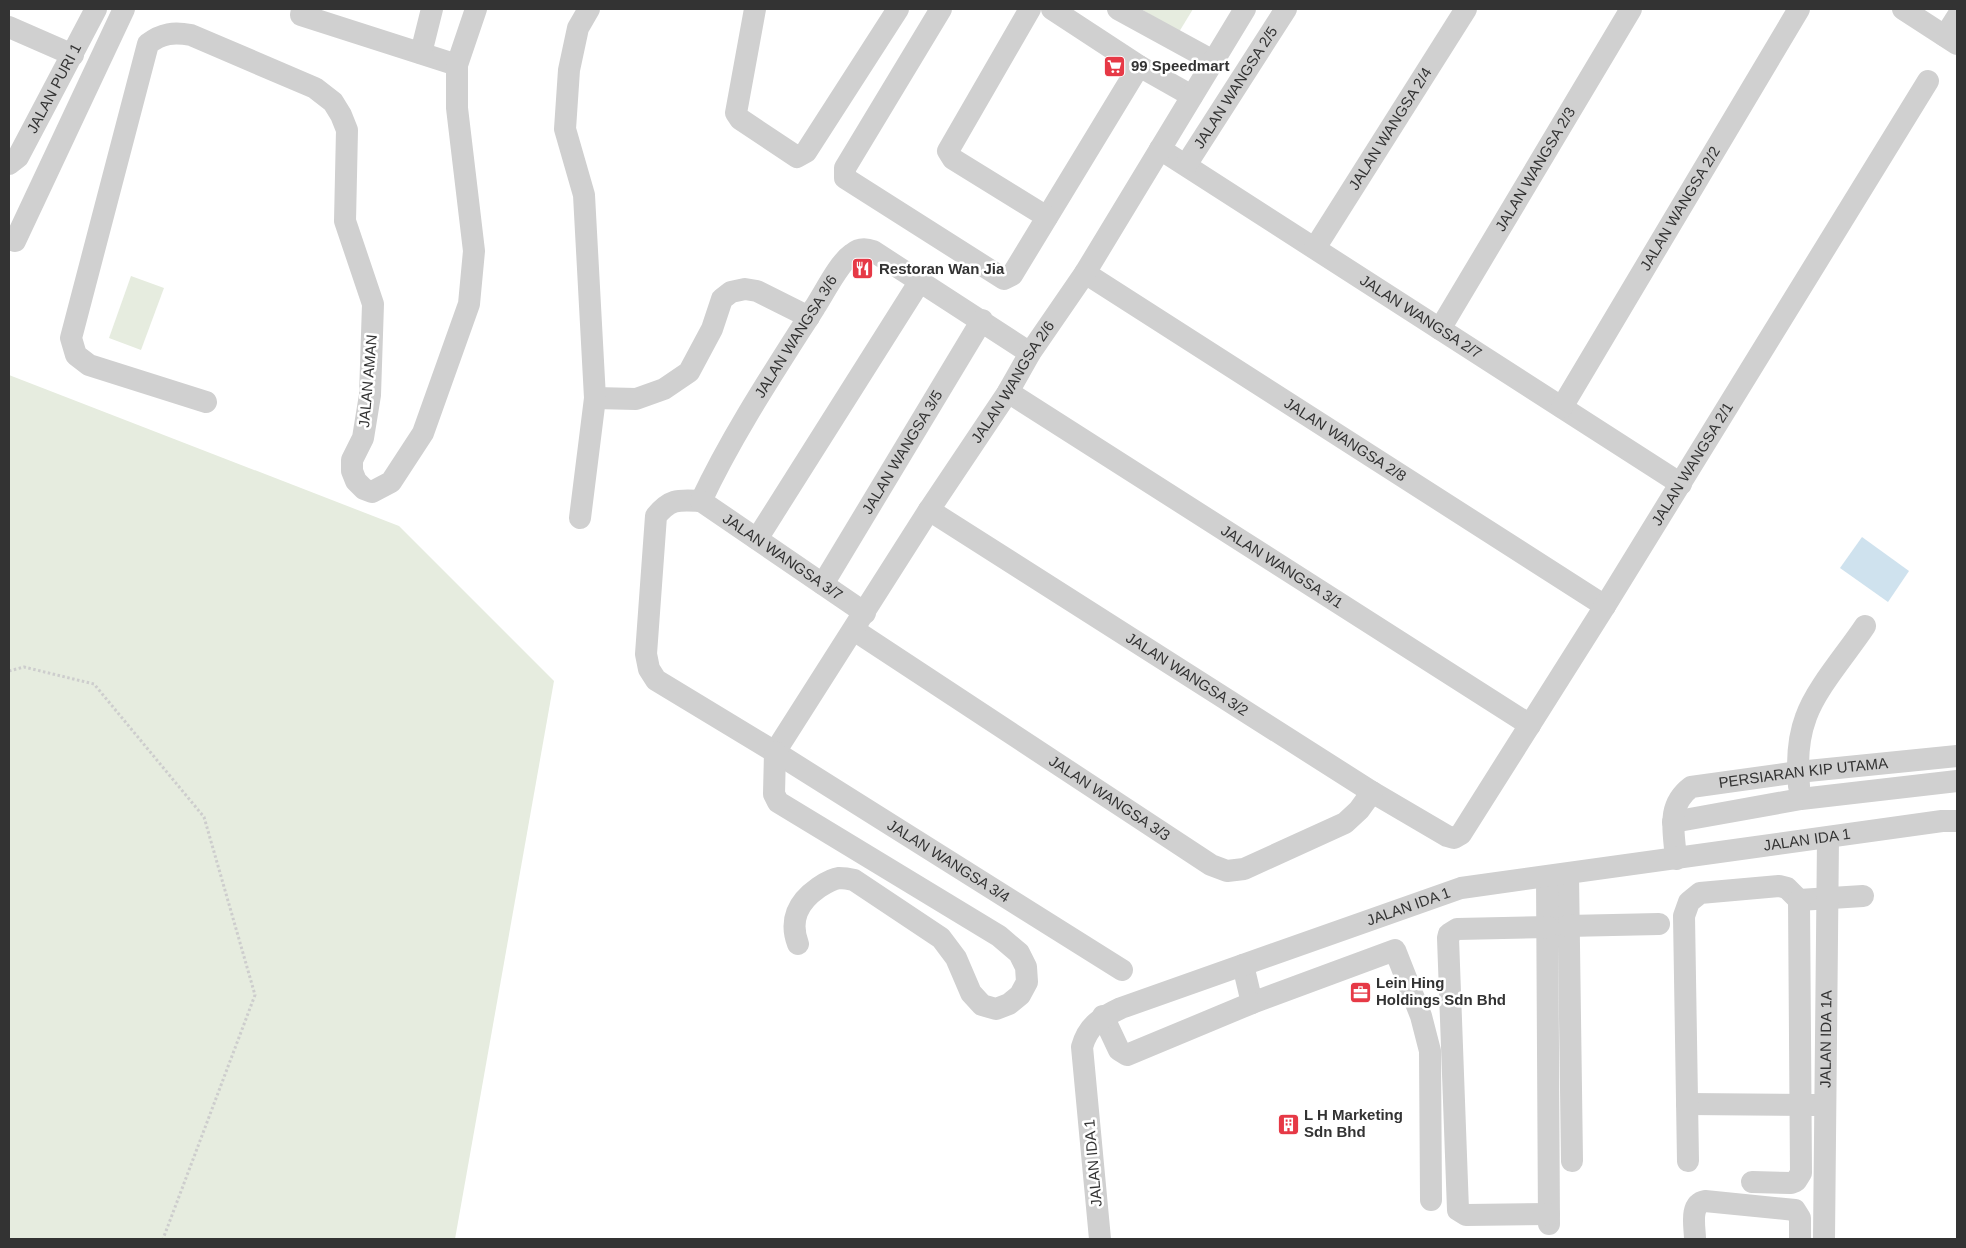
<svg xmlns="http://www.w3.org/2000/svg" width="1966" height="1248" font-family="Helvetica,sans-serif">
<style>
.green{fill:#e6ecdf}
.water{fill:#cfe2ee}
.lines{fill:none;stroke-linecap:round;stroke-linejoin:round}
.path{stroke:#cdcdcd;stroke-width:3;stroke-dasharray:2.5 2.5;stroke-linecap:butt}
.minor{stroke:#d0d0d0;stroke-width:22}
.labels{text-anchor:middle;stroke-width:5;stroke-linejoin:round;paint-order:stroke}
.poi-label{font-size:15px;font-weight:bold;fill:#333;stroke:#fff;text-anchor:start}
.street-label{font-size:15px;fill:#333;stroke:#fff}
</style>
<rect width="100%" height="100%" fill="#fff"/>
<g class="green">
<polygon points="1141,9 1193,9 1179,32"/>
<polygon points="131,276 164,288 141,350 109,338"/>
<polygon points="9,375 399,526 554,681 455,1239 9,1239"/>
</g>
<polygon class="water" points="1862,537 1909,571 1888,602 1840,568"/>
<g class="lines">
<polyline class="path" points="9,671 24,667 94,684 204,817 255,995 163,1239"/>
<g class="minor">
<polyline points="302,9 301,15 457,65"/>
<polyline points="755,9 736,113 740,119 797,157 806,152 898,9"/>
<polyline points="941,9 845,168 845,178 1004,279 1012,275 1139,66"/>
<polyline points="1030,9 948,151 953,159 1047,217"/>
<polyline points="1052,9 1139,66 1192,96"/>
<polyline points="1118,9 1213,61"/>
<polyline points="1903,9 1957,44"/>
<polyline points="9,27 73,55"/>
<polyline points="1945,36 1957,17"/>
<polyline points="421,53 432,9"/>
<path id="s1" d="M1160 149 1681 484"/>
<path id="s2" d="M9 164 18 157 96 9"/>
<path id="s3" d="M1186 165 1286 9"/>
<polyline points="15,241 124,9"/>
<path id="s4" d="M1315 248 1466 9"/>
<path id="s5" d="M1085 273 1605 606"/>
<path id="s6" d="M1440 329 1631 9"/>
<path id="s7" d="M1008 392 1530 725"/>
<polyline points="595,398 636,399 664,389 689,372 712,329 722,299 731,292 745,289 757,291 809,317"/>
<path d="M206 402 89 365 76 355 71 338 148 44C162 33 174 32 191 35L315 88 333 102 341 115 347 130 345 221 373 304 370 395 363 438 352 460V471L356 481 364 489 372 492 391 482 423 433 469 304 474 251 457 108V65L476 9"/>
<path id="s8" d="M1562 407 1799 9"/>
<path id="s9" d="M701 501C679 500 671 498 656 516L646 654 649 669 656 680 775 752 1122 970"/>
<path id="s10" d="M701 501C733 433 775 370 815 307 825 292 838 264 852 254 859 248 865 248 873 251L1030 353"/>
<path id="s11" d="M701 501 865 613"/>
<path id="s12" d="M929 510 1372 792 1447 836 1454 838 1461 834 1605 606 1928 81"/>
<polyline points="580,518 595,398 584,195 565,129 569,70 578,28 589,9"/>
<polyline points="757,539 920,281"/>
<path id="s13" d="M823 584 982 320"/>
<path id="s14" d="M854 630 1211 865 1227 871 1244 869 1345 823 1359 810 1372 792"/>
<path id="s15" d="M775 752 929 510 1008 392 1030 353 1085 273 1245 9"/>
<path d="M775 752 774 794 778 802 999 936 1019 953 1026 967 1027 982 1020 995 1009 1004 996 1009 982 1005 971 993 956 958 941 938 854 880C850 879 844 878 839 878 831 879 824 884 818 888 798 902 789 920 798 944"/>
<path d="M1799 786C1797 764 1798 738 1806 717 1816 688 1848 652 1865 626"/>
<polyline points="1673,822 1801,799 1957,781"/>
<path id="s16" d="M1676 859C1674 831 1666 806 1691 787L1798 772 1957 756"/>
<polyline points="1568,874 1572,1161"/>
<polyline points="1547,877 1549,1224"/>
<polyline points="1567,926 1659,924"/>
<polyline points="1548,927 1457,929 1449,934 1448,938 1458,1210 1466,1215 1549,1214"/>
<polyline points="1243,965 1252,1003 1395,950 1421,1016 1430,1051 1431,1200"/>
<polyline points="1103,1016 1119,1050 1127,1055 1252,1003"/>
<polyline points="1687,1104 1814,1105"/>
<polyline points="1688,1161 1684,916 1689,902 1700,893 1779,886 1787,888 1799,900 1863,896"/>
<polyline points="1752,1182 1791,1183 1796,1181 1801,1173 1799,900"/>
<path id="s17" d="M1100 1239 1082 1047C1088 1025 1102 1017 1121 1008L1461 888 1942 821H1957"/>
<path d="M1695 1239C1695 1227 1689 1204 1705 1201L1795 1210 1800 1218V1239"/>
<path id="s18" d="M1824 1239 1828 838"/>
</g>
</g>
<defs>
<symbol id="supermarket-square" viewBox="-11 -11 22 22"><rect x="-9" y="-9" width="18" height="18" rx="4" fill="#e63946" stroke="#fff"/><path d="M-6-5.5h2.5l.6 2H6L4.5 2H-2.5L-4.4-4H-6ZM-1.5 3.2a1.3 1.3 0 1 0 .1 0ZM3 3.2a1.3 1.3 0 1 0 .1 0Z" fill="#fff"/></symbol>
<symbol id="restaurant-square" viewBox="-11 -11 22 22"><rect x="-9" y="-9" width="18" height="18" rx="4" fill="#e63946" stroke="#fff"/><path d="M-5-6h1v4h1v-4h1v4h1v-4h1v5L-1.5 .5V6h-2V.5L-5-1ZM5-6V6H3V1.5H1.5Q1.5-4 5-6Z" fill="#fff"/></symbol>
<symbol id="office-square" viewBox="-11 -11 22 22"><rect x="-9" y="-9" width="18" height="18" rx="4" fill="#e63946" stroke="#fff"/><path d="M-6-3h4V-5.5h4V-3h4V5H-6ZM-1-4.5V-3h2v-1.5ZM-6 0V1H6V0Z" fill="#fff"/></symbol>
<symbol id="building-square" viewBox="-11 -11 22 22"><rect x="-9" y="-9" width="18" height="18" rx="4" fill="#e63946" stroke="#fff"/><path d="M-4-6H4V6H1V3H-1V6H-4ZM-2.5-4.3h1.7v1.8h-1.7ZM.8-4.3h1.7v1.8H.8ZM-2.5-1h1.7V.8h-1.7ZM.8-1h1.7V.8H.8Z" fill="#fff"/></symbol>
</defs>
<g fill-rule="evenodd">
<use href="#supermarket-square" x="1102" y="54" width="25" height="25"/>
<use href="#restaurant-square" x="850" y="256" width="25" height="25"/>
<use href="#office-square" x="1348" y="980" width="25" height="25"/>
<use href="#building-square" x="1276" y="1112" width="25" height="25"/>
</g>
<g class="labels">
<g class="poi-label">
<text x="1131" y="71">99 Speedmart</text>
<text x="879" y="274">Restoran Wan Jia</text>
<text x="1376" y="988">Lein Hing<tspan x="1376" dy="17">Holdings Sdn Bhd</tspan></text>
<text x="1304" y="1120">L H Marketing<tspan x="1304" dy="17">Sdn Bhd</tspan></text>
</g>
<g class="street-label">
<text dy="5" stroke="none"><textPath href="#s3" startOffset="92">JALAN WANGSA 2/5</textPath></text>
<text dy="5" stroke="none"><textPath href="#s2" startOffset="89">JALAN PURI 1</textPath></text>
<text dy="5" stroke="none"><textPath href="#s4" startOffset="141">JALAN WANGSA 2/4</textPath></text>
<text dy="5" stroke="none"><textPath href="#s6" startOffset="186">JALAN WANGSA 2/3</textPath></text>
<text dy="5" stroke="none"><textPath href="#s8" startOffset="231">JALAN WANGSA 2/2</textPath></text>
<text dy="5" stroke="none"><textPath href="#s1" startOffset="310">JALAN WANGSA 2/7</textPath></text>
<text dy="5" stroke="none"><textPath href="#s10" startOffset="190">JALAN WANGSA 3/6</textPath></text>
<text transform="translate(368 381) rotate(-85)" y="5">JALAN AMAN</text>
<text dy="5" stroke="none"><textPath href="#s15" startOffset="440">JALAN WANGSA 2/6</textPath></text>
<text dy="5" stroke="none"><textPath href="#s5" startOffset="309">JALAN WANGSA 2/8</textPath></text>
<text dy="5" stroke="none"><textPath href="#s13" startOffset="154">JALAN WANGSA 3/5</textPath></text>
<text dy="5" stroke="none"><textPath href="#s12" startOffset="1064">JALAN WANGSA 2/1</textPath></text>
<text dy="5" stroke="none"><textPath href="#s11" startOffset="99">JALAN WANGSA 3/7</textPath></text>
<text dy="5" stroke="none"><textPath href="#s7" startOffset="325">JALAN WANGSA 3/1</textPath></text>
<text dy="5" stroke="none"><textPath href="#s12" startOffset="306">JALAN WANGSA 3/2</textPath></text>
<text dy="5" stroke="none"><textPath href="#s16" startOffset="191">PERSIARAN KIP UTAMA</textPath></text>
<text dy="5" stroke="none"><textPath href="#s14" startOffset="306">JALAN WANGSA 3/3</textPath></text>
<text dy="5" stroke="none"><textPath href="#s17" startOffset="960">JALAN IDA 1</textPath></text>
<text dy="5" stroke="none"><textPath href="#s9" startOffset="561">JALAN WANGSA 3/4</textPath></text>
<text dy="5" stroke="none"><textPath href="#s17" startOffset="555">JALAN IDA 1</textPath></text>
<text dy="5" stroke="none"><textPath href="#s18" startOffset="200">JALAN IDA 1A</textPath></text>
<text transform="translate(1093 1163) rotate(-95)" y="5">JALAN IDA 1</text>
</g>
</g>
<rect width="1966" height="1248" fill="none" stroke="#333333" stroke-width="20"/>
</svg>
